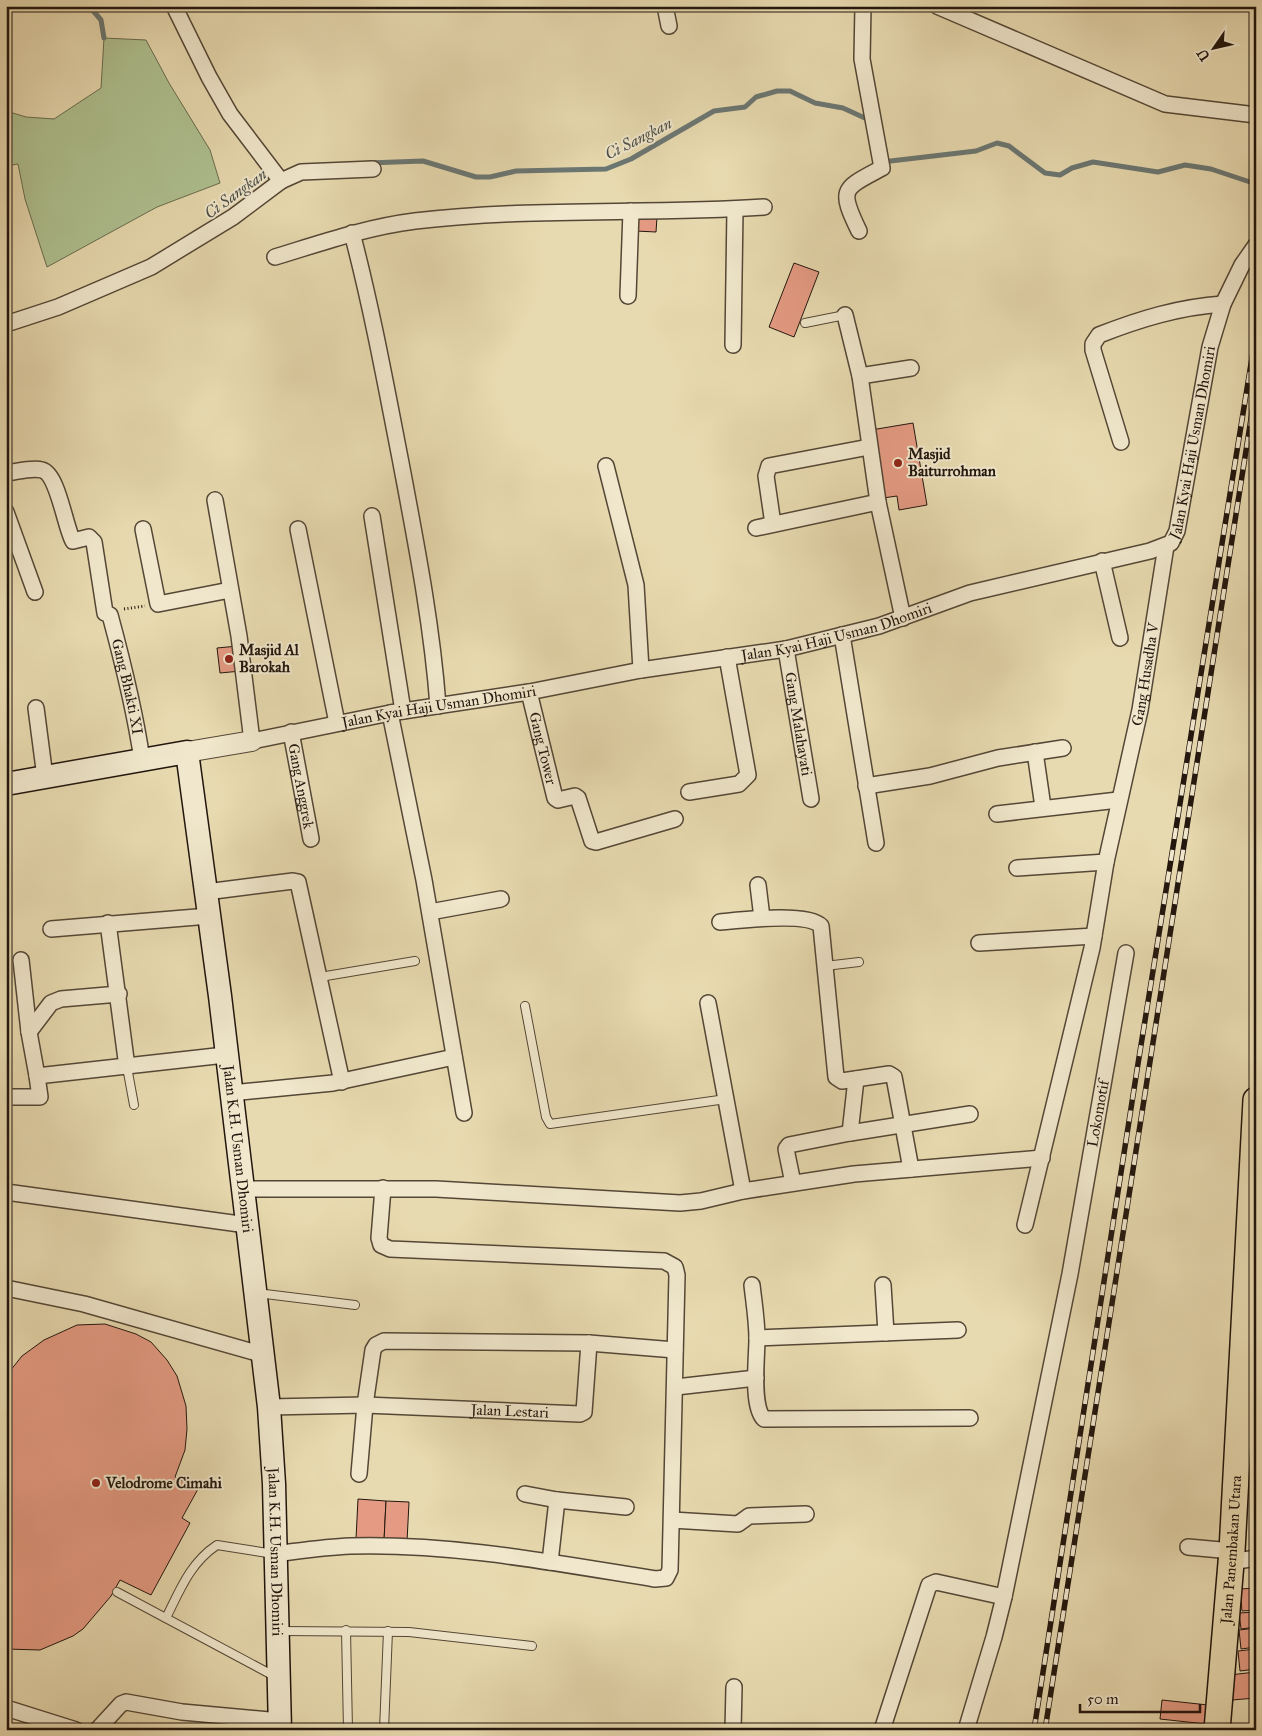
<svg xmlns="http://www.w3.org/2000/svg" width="1262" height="1736" font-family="'IM FELL Great Primer',serif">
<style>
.green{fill:#afc191;stroke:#686c50}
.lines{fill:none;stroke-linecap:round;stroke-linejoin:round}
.stream{stroke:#6b7773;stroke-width:5}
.building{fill:#e59b83;stroke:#22160e}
.service-casing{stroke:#544736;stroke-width:10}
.minor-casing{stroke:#544736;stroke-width:18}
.tertiary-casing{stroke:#544736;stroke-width:22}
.secondary-casing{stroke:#22160e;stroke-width:25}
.primary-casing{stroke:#22160e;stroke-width:28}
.path{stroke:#22160e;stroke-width:3;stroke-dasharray:1 2.5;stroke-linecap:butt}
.service{stroke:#f0e7cc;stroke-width:8}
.minor{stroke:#f0e7cc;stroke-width:15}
.tertiary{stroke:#f0e7cc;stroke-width:20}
.secondary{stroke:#f0e7cc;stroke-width:22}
.primary{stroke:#e8dab0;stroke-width:25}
.rail-casing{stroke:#22160e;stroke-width:5.5}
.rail{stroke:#f0e7cc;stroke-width:4;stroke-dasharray:11;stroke-linecap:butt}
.poi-dot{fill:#8f2418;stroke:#f0e7cc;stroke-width:2}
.labels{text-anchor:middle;stroke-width:4;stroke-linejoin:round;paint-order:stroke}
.street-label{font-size:15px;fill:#22160e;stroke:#f0e7cc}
.poi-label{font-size:15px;font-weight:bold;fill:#22160e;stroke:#f0e7cc;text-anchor:start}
.water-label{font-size:16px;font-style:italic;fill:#4c4f49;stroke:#f0e7cc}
</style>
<rect width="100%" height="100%" fill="#e8dab0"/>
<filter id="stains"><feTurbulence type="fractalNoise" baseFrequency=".004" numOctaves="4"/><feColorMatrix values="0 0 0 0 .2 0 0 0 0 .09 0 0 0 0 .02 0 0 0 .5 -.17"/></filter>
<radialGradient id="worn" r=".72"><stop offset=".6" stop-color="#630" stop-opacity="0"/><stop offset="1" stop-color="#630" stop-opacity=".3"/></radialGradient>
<polygon class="green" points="104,38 146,40 169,83 210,150 220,183 157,207 47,267 25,199 18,164 6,166 6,111 26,117 54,119 101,88"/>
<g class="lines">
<g class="stream">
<polyline points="89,6 101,20 104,38"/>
<polyline points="882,162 976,151 997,143 1009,146 1045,173 1060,175 1072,168 1093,162 1158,172 1185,165 1211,169 1256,184"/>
<polyline points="368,163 423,161 476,177 490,177 516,171 606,169 631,159 714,111 745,107 756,97 777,91 790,91 815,103 843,108 867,119 868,122"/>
</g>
</g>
<g class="building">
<polygon points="637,216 657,217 656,232 636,231"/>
<polygon points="794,263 819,272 794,337 769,327"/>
<polygon points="913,423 927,505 899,510 897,496 883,498 871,430"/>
<polygon points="238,646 241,671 220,673 217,648"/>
<polygon points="105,1324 136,1334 151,1342 167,1360 177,1376 186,1406 187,1429 185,1450 175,1477 198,1489 182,1518 190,1523 151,1595 120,1580 111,1596 83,1629 73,1636 40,1650 6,1649 6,1376 22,1356 44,1340 77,1325"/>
<polygon points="358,1499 386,1501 384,1541 356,1539"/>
<polygon points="386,1501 409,1502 407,1542 384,1541"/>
<polygon points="1256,1588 1256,1610 1242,1611 1240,1589"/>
<polygon points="1256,1612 1256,1627 1241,1629 1239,1613"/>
<polygon points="1256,1628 1256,1647 1241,1649 1239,1630"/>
<polygon points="1256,1649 1256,1669 1240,1671 1238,1651"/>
<polygon points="1256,1672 1256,1698 1232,1700 1229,1675"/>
<polygon points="1162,1700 1208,1705 1206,1724 1160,1719"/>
<polygon points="1164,1725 1193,1727 1192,1730 1163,1730"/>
</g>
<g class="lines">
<defs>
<g id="service">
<polyline points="805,323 845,315"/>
<polyline points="825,966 859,962"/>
<polyline points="320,977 415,961"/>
<polyline points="525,1006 546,1117 550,1124 726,1099"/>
<polyline points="127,1067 134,1105"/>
<polyline points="257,1293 355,1305"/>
<polyline points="117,1592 276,1677"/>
<path d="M166 1618C180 1590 190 1563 217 1545L274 1554"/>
<polyline points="346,1630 348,1730"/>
<polyline points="280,1631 409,1632 532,1646"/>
<polyline points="348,1729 385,1729"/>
<polyline points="384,1730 388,1631"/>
</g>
<g id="minor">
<polyline points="174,6 209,77 230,114 281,181"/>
<polyline points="665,6 669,26"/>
<polyline points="937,6 1165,104 1256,115"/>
<path d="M859 231C838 188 843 189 882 168L862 59 863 6"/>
<path d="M352 233C372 309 386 386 401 463 416 543 432 624 438 706"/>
<path d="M275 257C321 243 367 227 415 221 530 207 649 215 764 207"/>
<polyline points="628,296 631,211"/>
<polyline points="845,315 860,376 878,502 903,618"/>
<polyline points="6,324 58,307 151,267 233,217 281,181 301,172 373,169"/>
<polyline points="733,345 735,209"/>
<polyline points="860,376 911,368"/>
<path d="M1121 442 1093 350V344L1099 335C1140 319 1179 307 1223 304"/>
<polyline points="606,466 636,585 641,670"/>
<path id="s1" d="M6 473C16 472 32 467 42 470 58 474 65 527 73 541L89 537 94 542 105 613 110 615C123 663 135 711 142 760"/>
<path id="s2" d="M215 500 239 636 252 741 390 713 529 692 641 670 786 649 879 626 970 593 1150 551 1171 543 1177 531 1210 347 1223 304 1242 265 1256 245"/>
<polyline points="6,512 35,592"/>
<polyline points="372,516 403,711"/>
<polyline points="773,524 766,476 769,466 869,447"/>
<polyline points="756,528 878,502"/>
<polyline points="143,529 158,604 230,590"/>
<polyline points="298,529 337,723"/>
<polyline points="1102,561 1120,638"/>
<polyline points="842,635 876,843"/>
<path id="s3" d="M786 649 811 799"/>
<path id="s4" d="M529 692 555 798 558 800 575 796 578 798 592 841 596 842 675 819"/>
<polyline points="36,708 45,777"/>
<polyline points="390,713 424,880 464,1113"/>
<path id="s5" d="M291 732 311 839"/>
<polyline points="1035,752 1043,807"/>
<polyline points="866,786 930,776 998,758 1063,748"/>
<polyline points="689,792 739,784 748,775 727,657"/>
<polyline points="997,814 1118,800"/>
<path id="s6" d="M1017 868 1106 862 1140 710 1166 546"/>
<polyline points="758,885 762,918"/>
<polyline points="206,892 293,881 298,882 342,1082"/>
<polyline points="430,912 501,899"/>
<path d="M720 922C741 920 808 912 821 926L836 1077 842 1081 889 1074 894 1077 911 1169"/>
<polyline points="108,923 127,1067"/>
<polyline points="51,929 209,916"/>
<polyline points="979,943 1094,936"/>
<polyline points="21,960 29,1032 37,1076 225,1055"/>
<polyline points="708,1003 743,1191"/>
<polyline points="29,1032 51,1003 61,999 119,994"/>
<polyline points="231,1093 333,1083 454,1057"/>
<polyline points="6,1097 40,1097 37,1076"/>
<polyline points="850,1133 856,1079"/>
<polyline points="793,1183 786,1149 789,1145 850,1133 970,1114"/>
<polyline points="243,1189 436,1189 680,1203 701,1201 743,1191 854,1174 1042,1158"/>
<polyline points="6,1192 247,1225"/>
<polyline points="1025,1225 1092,948 1106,862"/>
<path d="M752 1285C754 1303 757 1321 757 1339 757 1357 751 1406 764 1419L970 1418"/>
<polyline points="883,1285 886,1333"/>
<polyline points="6,1288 84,1304 264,1355"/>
<polyline points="757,1338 958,1330"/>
<polyline points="676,1387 756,1378"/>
<path id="s7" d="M269 1407 365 1405 580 1414 584 1412 589 1343"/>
<polyline points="359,1474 365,1405 373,1350 376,1345 384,1341 589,1343 675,1350"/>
<polyline points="525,1494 557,1500 626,1507"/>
<polyline points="672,1520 738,1524 749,1516 806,1514"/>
<polyline points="1188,1547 1232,1551"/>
<path d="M274 1554C299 1551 325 1547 350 1546 452 1543 555 1563 655 1579L666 1578 670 1570 677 1275 675 1267 664 1261 390 1249 381 1245 379 1238 383 1188"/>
<polyline points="550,1562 557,1500"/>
<polyline points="1231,1562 1256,1558"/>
<polyline points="6,1708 76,1730"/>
<polyline points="97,1730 121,1704 126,1702 182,1712 280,1721"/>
<polyline points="733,1730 734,1687"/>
<polyline points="882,1730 929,1585 936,1582 1004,1597"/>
<path id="s8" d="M966 1730 994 1637 1004 1597 1070 1274 1126 953"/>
</g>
<polyline id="tertiary" points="187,752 252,741"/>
<g id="secondary">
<path id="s9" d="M6 784 187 752 220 996 269 1407 274 1484 280 1730"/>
</g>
<g id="primary">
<path id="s10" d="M1217 1730 1232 1551 1256 1100"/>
</g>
</defs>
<use href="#service" class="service-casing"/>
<use href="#minor" class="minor-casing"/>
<use href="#tertiary" class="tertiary-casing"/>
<use href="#secondary" class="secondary-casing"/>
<use href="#primary" class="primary-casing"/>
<polyline class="path" points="124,609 145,606"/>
<use href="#service" class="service"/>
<use href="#minor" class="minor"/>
<use href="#tertiary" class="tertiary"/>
<use href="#secondary" class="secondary"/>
<use href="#primary" class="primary"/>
<defs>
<g id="rail">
<polyline points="1034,1730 1137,1070 1256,333"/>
<polyline points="1045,1730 1256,387"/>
</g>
</defs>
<use href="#rail" class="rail-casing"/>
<use href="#rail" class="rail"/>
</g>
<g class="poi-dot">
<circle cx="898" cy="463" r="5"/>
<circle cx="229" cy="659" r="5"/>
<circle cx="96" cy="1483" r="5"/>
</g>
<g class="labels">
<g class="street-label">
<text dy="5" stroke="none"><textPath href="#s2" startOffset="1289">Jalan Kyai Haji Usman Dhomiri</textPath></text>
<text dy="5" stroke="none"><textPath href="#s2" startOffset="839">Jalan Kyai Haji Usman Dhomiri</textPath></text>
<text dy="5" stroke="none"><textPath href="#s6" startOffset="281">Gang Husadha V</textPath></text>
<text dy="5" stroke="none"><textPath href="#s1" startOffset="290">Gang Bhakti XI</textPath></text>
<text dy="5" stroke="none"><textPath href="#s2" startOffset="434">Jalan Kyai Haji Usman Dhomiri</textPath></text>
<text dy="5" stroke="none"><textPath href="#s3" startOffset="76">Gang Malahayati</textPath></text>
<text dy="5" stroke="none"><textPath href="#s4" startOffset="58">Gang Tower</textPath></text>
<text dy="5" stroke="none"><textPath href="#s5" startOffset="55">Gang Anggrek</textPath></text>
<text dy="5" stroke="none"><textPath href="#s8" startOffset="631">Lokomotif</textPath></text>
<text dy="5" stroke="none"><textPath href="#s9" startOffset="584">Jalan K.H. Usman Dhomiri</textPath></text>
<text dy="5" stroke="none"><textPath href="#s7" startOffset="241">Jalan Lestari</textPath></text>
<text dy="5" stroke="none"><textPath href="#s10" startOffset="181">Jalan Panembakan Utara</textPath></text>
<text dy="5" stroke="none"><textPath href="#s9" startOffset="989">Jalan K.H. Usman Dhomiri</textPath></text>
</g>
<g class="poi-label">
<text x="908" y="459">Masjid<tspan x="908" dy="17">Baiturrohman</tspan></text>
<text x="239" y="655">Masjid Al<tspan x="239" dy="17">Barokah</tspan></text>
<text x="106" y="1488">Velodrome Cimahi</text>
</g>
<g class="water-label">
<text transform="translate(638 138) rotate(-27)" y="6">Ci Sangkan</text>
<text transform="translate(235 193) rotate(-36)" y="6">Ci Sangkan</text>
</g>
</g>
<rect width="1262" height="1736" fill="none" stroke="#e8dab0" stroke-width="25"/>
<rect x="8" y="8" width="1247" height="1721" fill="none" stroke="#22160e" stroke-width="2.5"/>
<rect x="12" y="12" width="1237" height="1711" fill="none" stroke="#22160e"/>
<g transform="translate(1214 48) rotate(236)" stroke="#f0e7cc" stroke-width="4" paint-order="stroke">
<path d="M0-4L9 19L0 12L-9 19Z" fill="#22160e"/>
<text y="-8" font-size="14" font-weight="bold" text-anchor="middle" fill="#22160e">U</text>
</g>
<path d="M1080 1704v8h120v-8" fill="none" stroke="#22160e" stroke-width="2.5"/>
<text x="1087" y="1704" font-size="15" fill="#22160e" stroke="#f0e7cc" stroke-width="4" paint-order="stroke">50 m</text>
<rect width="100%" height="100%" filter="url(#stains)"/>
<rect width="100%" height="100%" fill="url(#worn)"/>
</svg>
